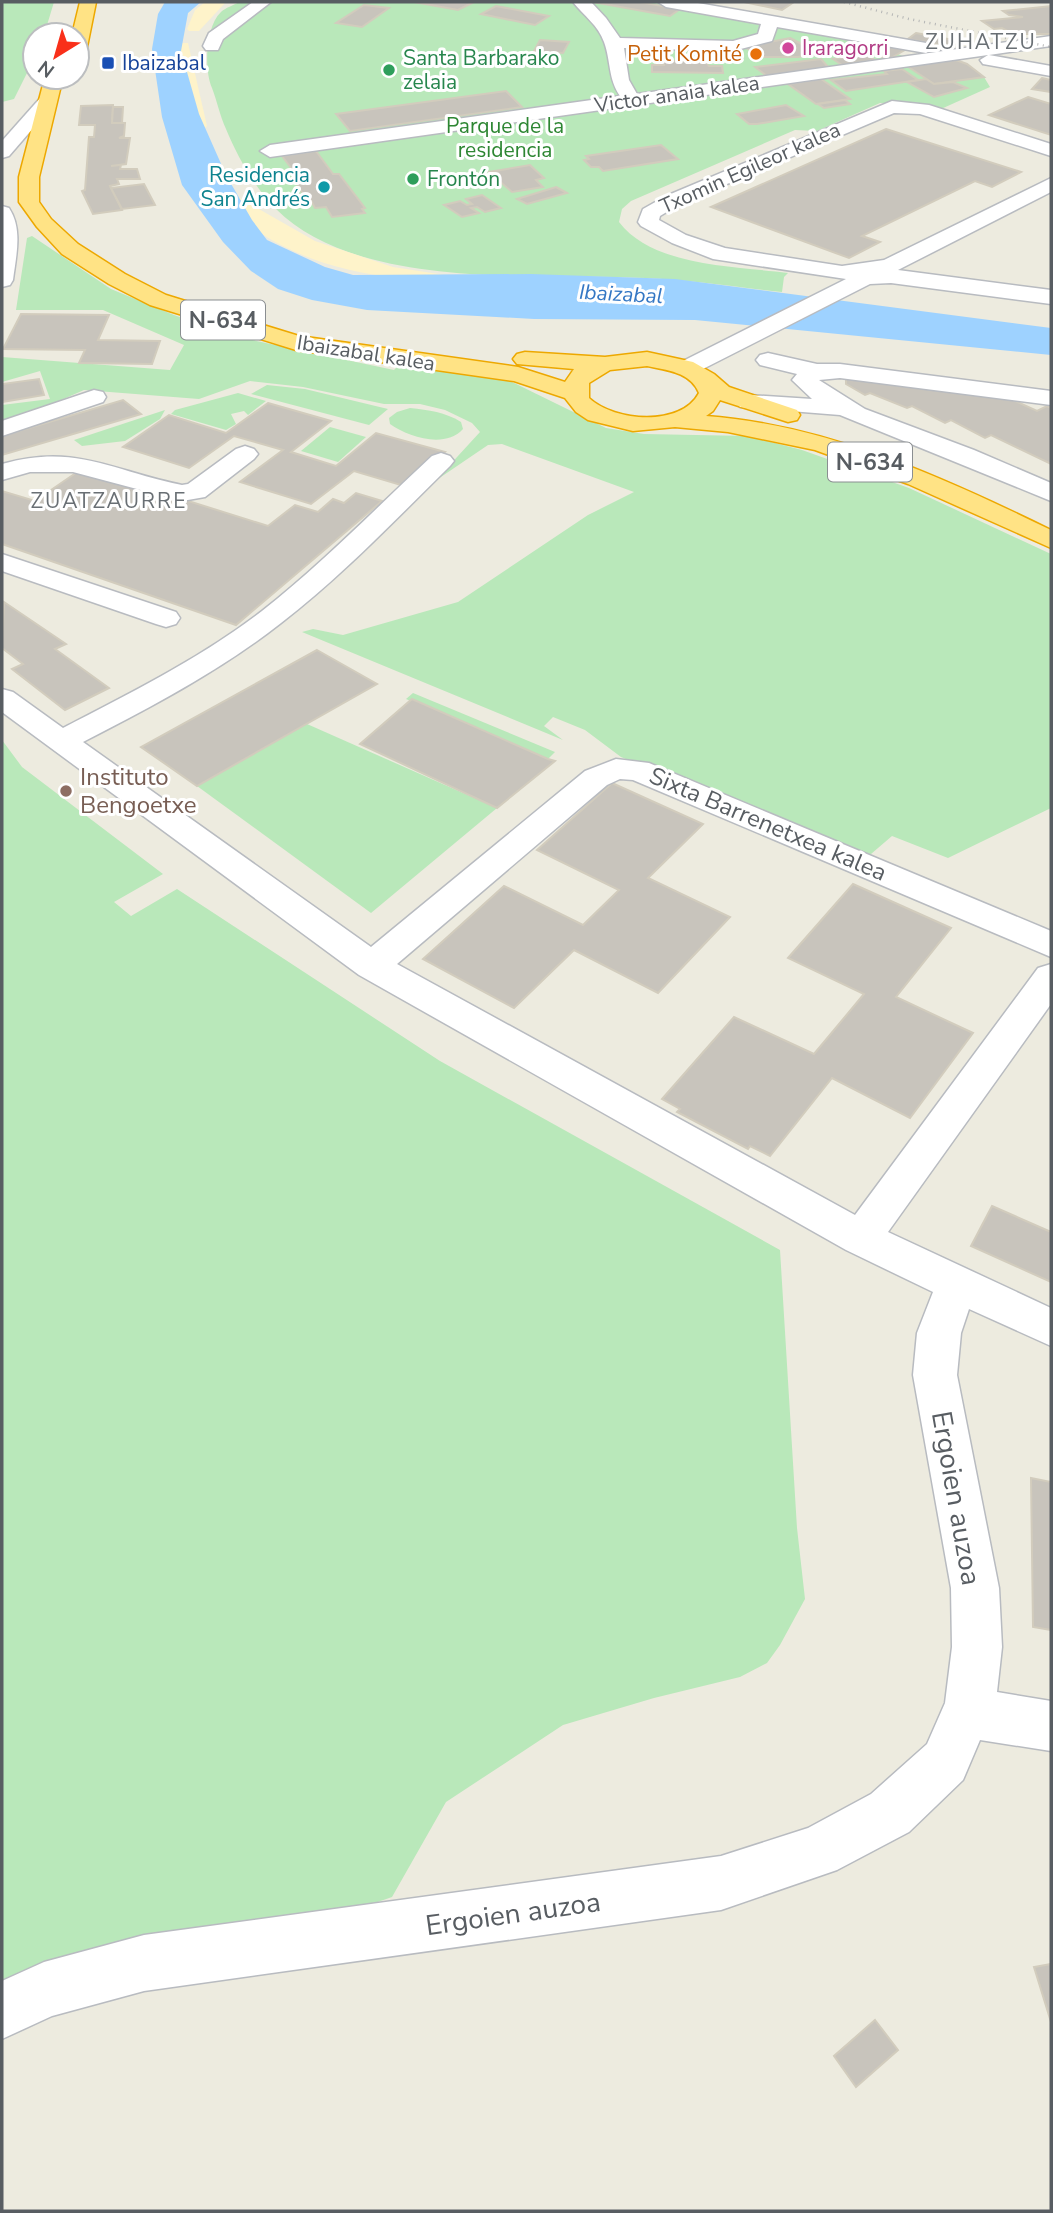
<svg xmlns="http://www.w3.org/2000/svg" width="1053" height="2213" font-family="'Nunito Sans',sans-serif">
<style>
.green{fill:#b9e8ba}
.sand{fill:#fef3ca}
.water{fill:#9ed2ff}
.building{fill:#c8c4bc;stroke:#d2ccbd;stroke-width:2}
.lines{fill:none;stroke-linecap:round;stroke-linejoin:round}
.minor-casing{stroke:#b8bbc0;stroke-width:3}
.highway-casing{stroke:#eda800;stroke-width:3}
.minor{fill:#fff;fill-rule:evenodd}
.highway{fill:#ffe385;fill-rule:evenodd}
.rail{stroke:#b4b5b5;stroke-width:2.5;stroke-dasharray:1 4.5;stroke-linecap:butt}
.hotel-dot{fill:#d1479c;stroke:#fff;stroke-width:2.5}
.food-dot{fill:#e8710a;stroke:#fff;stroke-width:2.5}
.transit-dot{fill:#1a4fb4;stroke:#fff;stroke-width:2.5}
.leisure-dot{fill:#2e9e5b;stroke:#fff;stroke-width:2.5}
.culture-dot{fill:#0f9aa8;stroke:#fff;stroke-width:2.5}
.education-dot{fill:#8d6e63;stroke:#fff;stroke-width:2.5}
.labels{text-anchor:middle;stroke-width:6;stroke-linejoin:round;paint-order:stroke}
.far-neighbourhood-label{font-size:21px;letter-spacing:2px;fill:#696f74;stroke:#fff}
.far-hotel-label{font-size:21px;fill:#b23c85;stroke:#fff;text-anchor:start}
.far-food-label{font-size:21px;fill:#c56008;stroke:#fff;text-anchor:end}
.far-leisure-label{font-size:21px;fill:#27864d;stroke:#fff;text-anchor:start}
.far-transit-label{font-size:21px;fill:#164399;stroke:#fff;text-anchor:start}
.far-street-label{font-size:21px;fill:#585d62;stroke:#fff}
.far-park-label{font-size:21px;fill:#2d8632;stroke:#fff}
.far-culture-label{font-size:21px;fill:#0d838f;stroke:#fff;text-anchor:end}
.far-water-label{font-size:21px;font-style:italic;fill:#3477c4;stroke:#fff}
.shield{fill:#fff;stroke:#8a8e91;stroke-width:2}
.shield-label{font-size:23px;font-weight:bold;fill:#585d62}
.education-label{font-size:24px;fill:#785e54;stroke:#fff;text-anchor:start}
.street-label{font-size:24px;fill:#585d62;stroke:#fff}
.near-street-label{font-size:28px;fill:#585d62;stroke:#fff}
</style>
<rect width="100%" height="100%" fill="#edebdf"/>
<g class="green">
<polygon points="2,2 54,2 44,35 35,35 35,57 14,99 2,102"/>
<path d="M239 2H649L852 38 909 58 956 60 984 77 990 87 941 109 919 104 880 103 817 131 795 130 631 201 622 209 619 222C653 267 736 266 788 273L784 277 782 292C736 287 690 280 645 278 537 273 358 291 276 209 255 188 237 156 226 129 220 116 217 101 212 88 204 70 205 27 221 12 225 8 234 5 239 2Z"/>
<polygon points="32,236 111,289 174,315 233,336 394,370 398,366 506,379 606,428 644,434 748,436 802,450 909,488 1051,554 1051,808 948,858 892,836 871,854 852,852 621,757 585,730 553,717 544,726 563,740 302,632 313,629 343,635 458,602 588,515 634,492 502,444 488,445 435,481 480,432 472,423 445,410 420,404 384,404 303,387 250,381 199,399 84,390 2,426 2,405 50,399 40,371 2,382 2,357 170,370 184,345 103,310 16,310 27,238"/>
<polygon points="267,385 305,389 388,409 369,425 251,394"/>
<polygon points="238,393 266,401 248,415 244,411 231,414 236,424 226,430 171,414 175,410"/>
<path d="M410 408C429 410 445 412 461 422L463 429C445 449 408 437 390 424L389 418 397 412Z"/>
<polygon points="165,410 160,419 125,441 82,446 74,440"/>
<polygon points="330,427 366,437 338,462 301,451"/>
<polygon points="413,693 555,752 548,759 406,699"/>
<polygon points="307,724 497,808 371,913 197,786"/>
<polygon points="2,740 22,767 163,874 114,902 131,916 177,889 440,1061 780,1250 797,1528 805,1599 780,1645 767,1663 740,1677 654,1698 563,1725 446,1802 392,1897 2,2033"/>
</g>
<g class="sand">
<polygon points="205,2 226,2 199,31 189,31 187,29 195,10"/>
<polygon points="175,43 188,43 207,126 203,130"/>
<path d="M231 193 315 241 393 267 503 284C428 281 351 281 283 246 264 237 246 222 229 210Z"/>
</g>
<polygon class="water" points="165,2 201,2 188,13 181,51 199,114 226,175 252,220 267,240 325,267 353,275 531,274 675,279 1051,328 1051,355 695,320 534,319 367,310 312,300 278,289 251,271 223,242 182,185 162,117 152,49 158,14"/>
<g class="building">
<polygon points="414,2 474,2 458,10"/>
<polygon points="593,2 639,2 680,9 670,16"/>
<polygon points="744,2 794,2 782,10"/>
<polygon points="364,5 389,8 362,27 336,23"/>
<polygon points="496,6 549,16 535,25 481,14"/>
<polygon points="1051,6 1051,34 1013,34 1002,28 994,29 982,21 1023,17 1009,15 1003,11"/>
<polygon points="916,33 959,41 951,47 908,39"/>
<polygon points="790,38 819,53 798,57 764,57 744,47"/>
<polygon points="540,40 569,42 563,53 534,51"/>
<polygon points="871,44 880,44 905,50 889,59 859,50"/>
<polygon points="867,55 875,60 842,65 833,59"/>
<polygon points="821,59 829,68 767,76 755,67"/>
<polygon points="956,60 967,64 984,77 934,84 907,66"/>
<polygon points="663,61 705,61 709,66 722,66 723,73 652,72 652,65 664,65"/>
<polygon points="902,69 918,80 846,91 831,80 887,74 884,71"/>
<polygon points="1042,78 1051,80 1051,92 1032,89"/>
<polygon points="821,79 850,99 816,104 788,84"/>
<polygon points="926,79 934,84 953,82 967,88 934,97 907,82"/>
<polygon points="506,91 522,107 350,131 336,114"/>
<polygon points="1028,97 1051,104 1051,135 989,115"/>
<polygon points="845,100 850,104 824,108 818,104"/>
<polygon points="113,105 112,123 125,123 124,136 119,138 130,138 126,164 111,166 121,165 120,169 137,169 140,179 117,179 119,184 110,186 122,210 93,214 82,191 85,190 89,137 94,137 95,125 79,125 81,106"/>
<polygon points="786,105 804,116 757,124 749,124 737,114"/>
<polygon points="113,107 123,107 122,123 112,123"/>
<polygon points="886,129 1021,172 992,187 975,181 862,236 880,242 849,258 711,207"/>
<polygon points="661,145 678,159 603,171 599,167 591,167 584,160 589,159 586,156"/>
<polygon points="316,151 333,174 339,174 365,208 362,209 365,213 332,217 326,207 315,208 307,193 303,194 295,181 306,179 301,172 295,173 282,156"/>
<polygon points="530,165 544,178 536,180 543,187 512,192 489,172"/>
<polygon points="144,184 155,205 122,209 111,188"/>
<polygon points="556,187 567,193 527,204 517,199"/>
<polygon points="482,195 501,208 485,212 477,207 471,208 479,213 462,217 444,205 460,201 467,205 472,204 466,199"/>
<polygon points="21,314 109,315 98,340 160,341 152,364 79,363 85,350 3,349"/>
<polygon points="846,378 998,393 1037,411 1047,406 1051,408 1051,464 991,435 985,438 951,420 945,423 912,406 907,408 870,393 865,395 846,384"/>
<polygon points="39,379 44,395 2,402 2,384"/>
<polygon points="123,400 141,414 2,455 2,436"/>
<polygon points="268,403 331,421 291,452 336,466 376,433 445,452 404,486 354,471 311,504 240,482 283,450 234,436 189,468 123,447 169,415 226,433"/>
<polygon points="83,468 268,526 295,505 318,512 333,499 344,503 356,493 382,501 236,625 2,544 2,491 35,501"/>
<polygon points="4,602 66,644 55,649 109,688 65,710 12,669 23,664 2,648"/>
<polygon points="317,650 377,684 197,786 141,747"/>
<polygon points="412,699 548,759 555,761 497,808 360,744"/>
<polygon points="612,783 703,824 648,878 730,917 658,993 574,950 514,1008 423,959 504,886 583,925 619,890 537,850"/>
<polygon points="853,884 951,928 896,997 973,1033 910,1118 832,1078 770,1156 750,1146 748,1149 677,1112 680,1109 662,1099 734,1017 814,1054 864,994 788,958"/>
<polygon points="992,1206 1051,1232 1051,1282 971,1246"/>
<polygon points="1031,1478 1051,1482 1051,1630 1033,1627"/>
<polygon points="1051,1964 1051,2022 1034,1967"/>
<polygon points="875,2020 898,2050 856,2087 834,2056"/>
</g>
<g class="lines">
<defs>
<g id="minor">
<polygon points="253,2 271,2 223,39 218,50 206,50 203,46 209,33"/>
<path d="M573 2H591L606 18 620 38 733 41 758 34 761 24 666 7 658 2H692L926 43 935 48 926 53 777 27 772 41 733 51 624 48 629 80 637 94 1051 36V46L989 55 1051 66V76L983 64 980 60 988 55 270 157 260 151 270 145 620 96C608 79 611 61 604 42 598 25 584 16 573 2Z"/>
<polygon points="48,95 54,96 57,100 54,104 9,156 2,158 2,141 42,96"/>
<polygon points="892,101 929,105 1051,144 1051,156 920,114 894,113 680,204 660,216 659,220 686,235 725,248 842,266 884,260 1051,178 1051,192 898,270 1051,290 1051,304 891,283 870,284 695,373 679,373 675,368 679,363 846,279 713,259 672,243 641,226 638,222 643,209 666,196"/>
<path d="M2 206 9 208C23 229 16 256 13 280L10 285 2 287Z"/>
<polygon points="768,353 817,364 840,364 1051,391 1051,405 840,378 819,380 865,409 974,450 1051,483 1051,501 840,415 740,407 737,402 740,397 749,395 812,399 792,380 797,374 760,365 756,360 760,355"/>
<polygon points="94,390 103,392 106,397 103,402 2,436 2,421"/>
<path d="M245 446 254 449 258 454 254 459 205 497 182 501 73 472H30L2 480V464C76 443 112 471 182 485L188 484 236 449Z"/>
<path d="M441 453 450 456 454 461 450 466C395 520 342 576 281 623 220 671 151 707 83 742L371 947 585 771 616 759 649 763 1051 931V957L633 780 620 779 607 785 397 964 855 1215 1038 968 1051 964V1004L888 1232 1051 1308V1346L969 1309 961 1333 957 1375 999 1588 1002 1647 997 1692 1051 1701V1751L980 1740 963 1780 909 1832 837 1870 721 1910 144 1991 52 2016 2 2039V1981L44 1962 144 1935 721 1856 808 1828 871 1794 927 1744 945 1703 952 1647 951 1588 913 1375 917 1333 933 1292 846 1250 359 975 2 712V689L13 692 63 728C131 693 201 658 262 611 322 564 376 508 432 456Z"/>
<polygon points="2,554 176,612 180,618 176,624 166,627 156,624 2,571"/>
</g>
<g id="highway">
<polygon points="80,2 96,2 86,52 77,57 77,35 72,35"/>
<path d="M45 77H63L39 177V202L51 219 78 244 125 274 166 295 299 336 518 367 565 382 574 369 517 364 513 359 517 354 525 352 605 357 647 352 693 362 714 374 729 387 797 410 800 415 797 420 788 422 720 400 713 411 706 416C828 425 942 477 1051 530V548L908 484 815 450 728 432 675 427 633 431 588 420 576 412 565 398 514 381 296 350 150 305 109 284 62 254 37 227 19 202V177ZM647 366C666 370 691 372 699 393 681 427 615 422 589 398V383L610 370Z"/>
</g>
</defs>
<use href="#minor" class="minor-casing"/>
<use href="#highway" class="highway-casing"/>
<use href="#minor" class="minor"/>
<use href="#highway" class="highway"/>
<polyline class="rail" points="844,2 909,19 1051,47"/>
</g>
<circle class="hotel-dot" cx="788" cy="48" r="7"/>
<circle class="food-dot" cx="756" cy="54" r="7"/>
<rect class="transit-dot" x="101" y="56" width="14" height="14" rx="3.5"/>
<g class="leisure-dot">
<circle cx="389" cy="70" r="7"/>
<circle cx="413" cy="179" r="7"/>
</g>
<circle class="culture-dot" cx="324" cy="187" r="7"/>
<circle class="education-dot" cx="66" cy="791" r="7"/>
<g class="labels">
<g class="far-neighbourhood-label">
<text x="981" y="49">ZUHATZU</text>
<text x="109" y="508">ZUATZAURRE</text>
</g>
<g class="far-hotel-label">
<text x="802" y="55">Iraragorri</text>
</g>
<g class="far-food-label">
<text x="742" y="61">Petit Komité</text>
</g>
<g class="far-leisure-label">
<text x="403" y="65">Santa Barbarako<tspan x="403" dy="24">zelaia</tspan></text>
<text x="427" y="186">Frontón</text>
</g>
<g class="far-transit-label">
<text x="122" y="70">Ibaizabal</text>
</g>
<g class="far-street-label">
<text transform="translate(677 94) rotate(-8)" y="7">Victor anaia kalea</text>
<text transform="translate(750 168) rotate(-24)" y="7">Txomin Egileor kalea</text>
<text transform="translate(366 353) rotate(9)" y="7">Ibaizabal kalea</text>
</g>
<g class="far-park-label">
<text x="505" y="133">Parque de la<tspan x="505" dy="24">residencia</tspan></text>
</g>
<g class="far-culture-label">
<text x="310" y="182">Residencia<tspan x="310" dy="24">San Andrés</tspan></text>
</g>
<g class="far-water-label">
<text transform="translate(621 294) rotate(3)" y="7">Ibaizabal</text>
</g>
<g class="shield">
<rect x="181" y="300.5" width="84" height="39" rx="5"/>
<rect x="828" y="442.5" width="84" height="39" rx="5"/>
</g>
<g class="shield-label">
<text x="223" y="328">N-634</text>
<text x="870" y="470">N-634</text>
</g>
<g class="education-label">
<text x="80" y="785">Instituto<tspan x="80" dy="28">Bengoetxe</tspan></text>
</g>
<g class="street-label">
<text transform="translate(768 824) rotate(23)" y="8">Sixta Barrenetxea kalea</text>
</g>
<g class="near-street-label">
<text transform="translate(957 1498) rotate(80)" y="10">Ergoien auzoa</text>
<text transform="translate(513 1913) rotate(-8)" y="10">Ergoien auzoa</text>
</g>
</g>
<rect width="1053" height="2213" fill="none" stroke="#585d62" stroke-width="7"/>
<g transform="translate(56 56) rotate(217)"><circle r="33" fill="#ffffff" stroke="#bcbec0" stroke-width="2"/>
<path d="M0-5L12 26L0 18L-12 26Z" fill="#f9301a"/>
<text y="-10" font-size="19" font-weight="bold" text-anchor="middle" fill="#585d62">N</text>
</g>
</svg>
